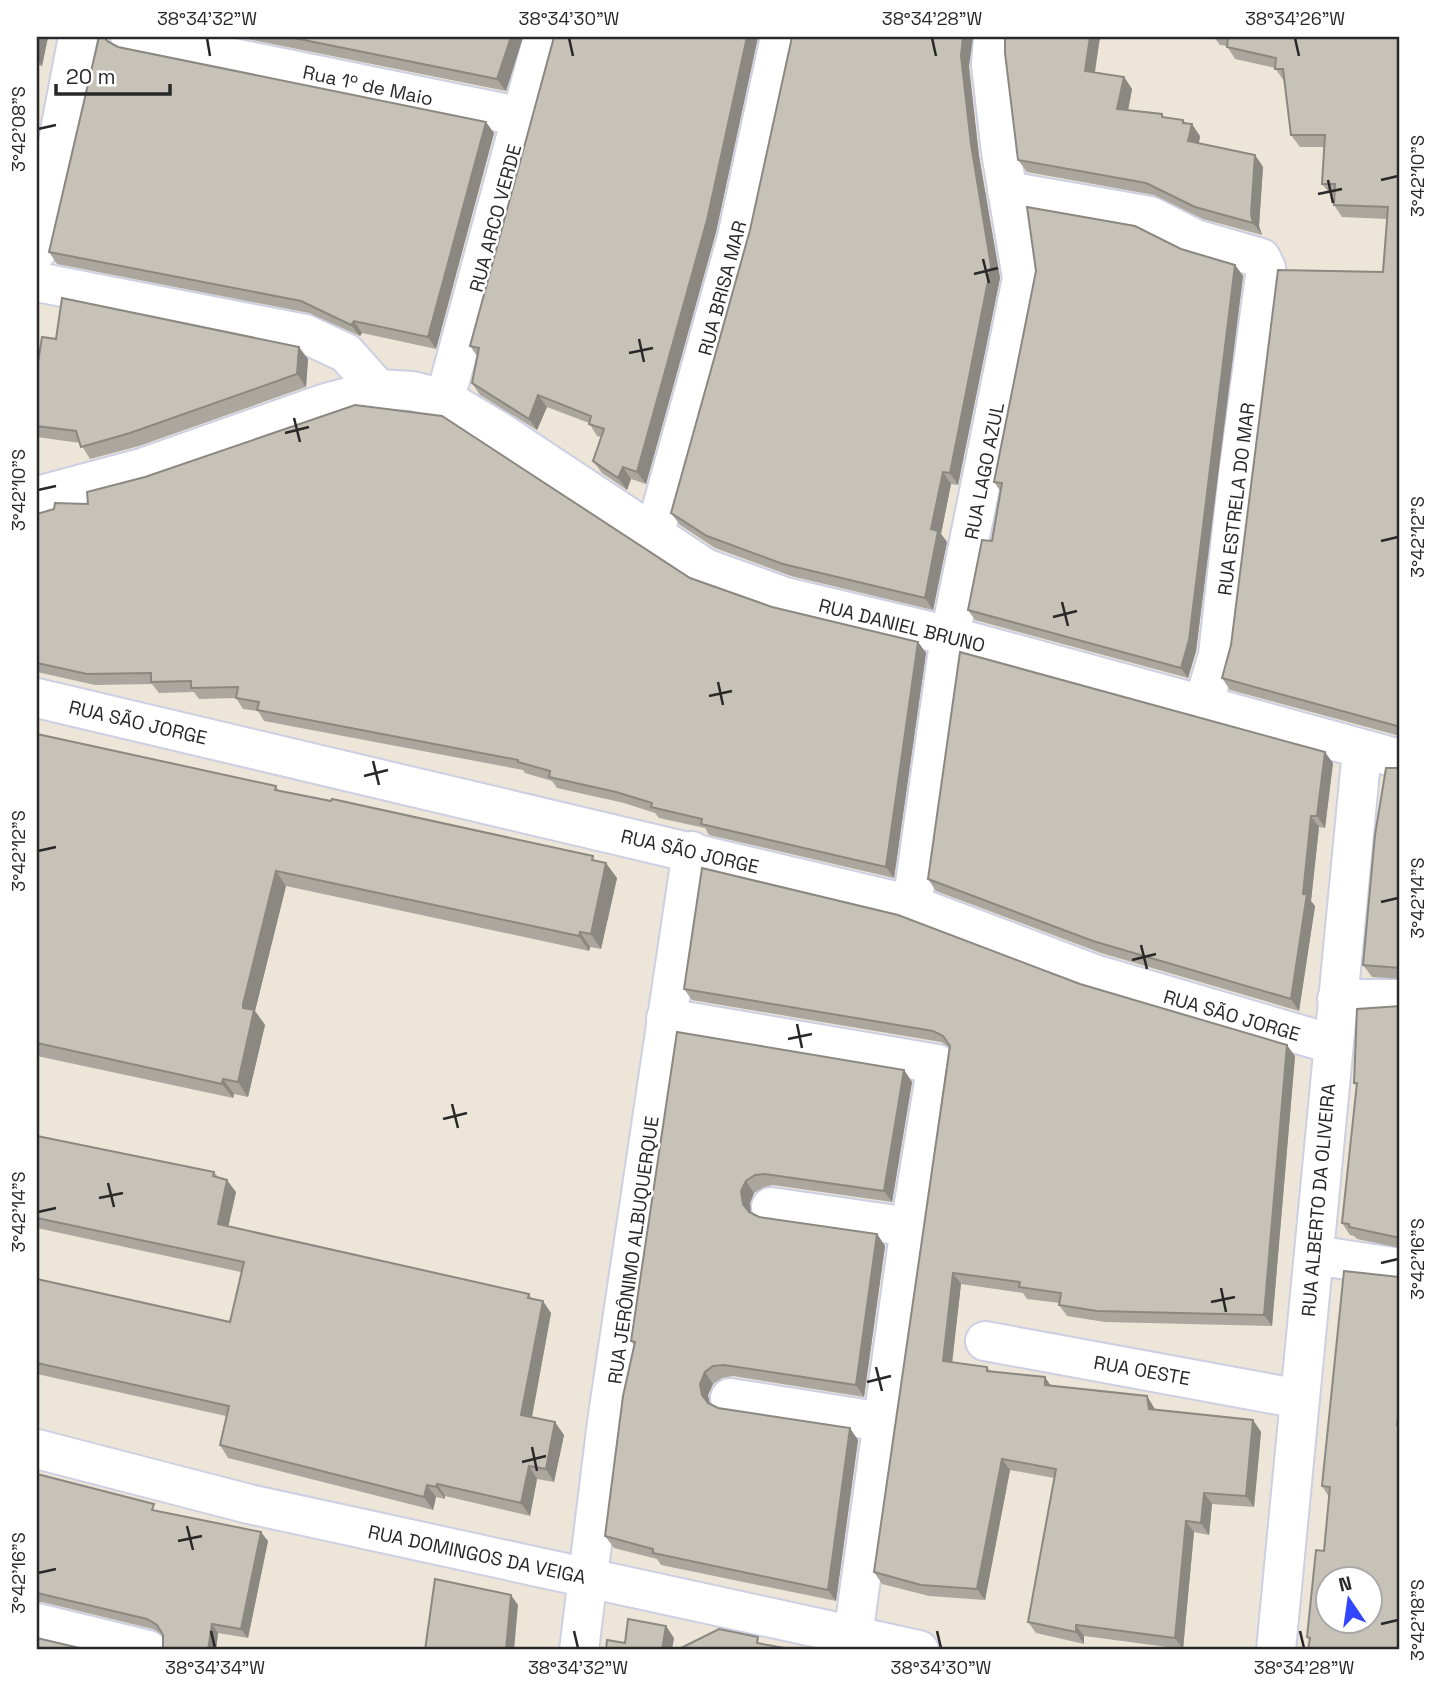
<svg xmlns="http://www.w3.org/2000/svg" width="1437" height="1687" font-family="'Space Grotesk',sans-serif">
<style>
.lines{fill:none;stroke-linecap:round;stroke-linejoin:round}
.minor-casing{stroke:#cdcfe3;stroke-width:42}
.minor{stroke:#fff;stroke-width:38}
.wall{fill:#aba79e}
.shaded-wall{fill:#8b8881}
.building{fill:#c7c2b8;stroke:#8b8881;stroke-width:2;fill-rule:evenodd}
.ticks{fill:none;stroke:#282828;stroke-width:2.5}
.labels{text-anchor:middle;stroke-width:5;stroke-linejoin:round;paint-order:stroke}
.street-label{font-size:19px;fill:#282828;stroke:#fff}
.neatline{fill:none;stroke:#282828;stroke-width:2.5}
.ticks-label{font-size:18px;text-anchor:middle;fill:#282828}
</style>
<rect width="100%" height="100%" fill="#ece5d8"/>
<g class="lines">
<defs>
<g id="minor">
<polyline points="130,37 523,117"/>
<polyline points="1007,191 1150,216 1195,239 1261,258 1266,268 1238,474 1218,655 1203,705"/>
<polyline points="37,251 78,37"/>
<polyline points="37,282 305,334 346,353 378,389"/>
<polyline points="445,399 543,37"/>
<polyline points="37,496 145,467 326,403 378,389 412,391 445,399 500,432 705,568 785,597 950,636 1400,759"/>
<polyline points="654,536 737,237 780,37"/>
<polyline points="37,698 912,905 1094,974 1332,1044"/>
<polyline points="912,905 950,636 1022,278 1001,152 991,65 993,37"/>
<polyline points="1337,999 1400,999"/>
<polyline points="666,1018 937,1064 910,1227 771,1207"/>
<polyline points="1314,1255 1400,1268"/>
<polyline points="985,1341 1300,1399"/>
<polyline points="730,1398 883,1422"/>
<polyline points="37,1449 249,1504 919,1650"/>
<polyline points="37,1623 148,1650"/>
<polyline points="853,1636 910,1227"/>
<polyline points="579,1650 607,1422 692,851"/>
<polyline points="1276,1650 1362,750"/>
</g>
</defs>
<use href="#minor" class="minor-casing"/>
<use href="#minor" class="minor"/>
</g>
<g class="wall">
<polygon points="37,37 48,37 42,66 37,65"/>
<polygon points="238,37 523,37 506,91"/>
<polygon points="554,37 758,37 716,232 646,484 631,479 627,490 602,473 593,461 601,437 597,436 589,423 547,407 537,430 480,395 472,383 477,356 470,346"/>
<polygon points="1100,37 1095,72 1124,77 1132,89 1128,110 1186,123 1200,136 1199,143 1255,155 1263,167 1259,226 1262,235 1203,219 1154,195 1027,172 1018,160"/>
<polygon points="1214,37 1400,37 1400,736 1230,690 1222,678 1383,272 1387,219 1342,217 1334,205 1334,196 1331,195 1322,184 1325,147 1300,147 1291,135 1284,81 1275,68 1235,59 1227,46 1220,45"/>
<polygon points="110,43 118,47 494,133 436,349 362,333 360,336 309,313 57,264 49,252"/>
<polygon points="969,67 979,156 1000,278 958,485 951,484 941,534 947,542 933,610 791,576 715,548 680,525 671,513 750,230"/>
<polygon points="1181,249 1235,265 1243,276 1196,651 1188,678 975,620 968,610 992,541 1001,492 994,482"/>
<polygon points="56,339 308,359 306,387 139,446 90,459 80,443 37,437 37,369"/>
<polygon points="37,514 690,578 772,607 918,642 926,653 894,878 709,835 705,828 659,818 655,813 624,803 557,788 552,781 525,773 523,770 264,721 258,711 243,709 236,698 199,699 194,692 159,693 152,684 95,685 37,672"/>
<polygon points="37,734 276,786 279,791 597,861 617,878 601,949 590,947 589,951 286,886 255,1011 265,1025 248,1097 234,1094 233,1098 37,1056"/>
<polygon points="1333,763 1325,828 1319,827 1311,901 1315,906 1299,1011 1101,953 936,891 928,879"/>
<polygon points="1400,766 1400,979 1372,977 1363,965 1398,768"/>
<polygon points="1080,984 1295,1056 1272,1326 1105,1322 1067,1316 1059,1305 1060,1303 1027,1299 1023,1293 961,1284 952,1362 987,1367 990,1371 1051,1385 1147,1396 1155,1409 1253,1420 1261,1432 1254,1507 1212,1504 1209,1535 1194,1532 1183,1649 1084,1636 1084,1644 1036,1633 1028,1622 1054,1478 1010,1470 985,1600 929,1596 882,1584 874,1572 949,1047 941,1042 692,1000 684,989"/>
<polygon points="1400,1006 1400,1248 1357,1239 1354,1236 1350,1235 1342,1223 1357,1087 1354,1083"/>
<polygon points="677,1032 904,1070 912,1082 892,1202 773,1185 764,1187 754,1193 750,1203 751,1213 759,1217 877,1234 885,1246 864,1397 733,1376 722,1378 713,1384 708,1395 710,1404 718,1408 858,1440 836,1601 661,1565 657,1559 614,1548 605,1536 634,1345 631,1341"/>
<polygon points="37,1136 214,1172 218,1177 236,1192 228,1227 529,1294 532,1299 551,1313 532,1417 564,1435 554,1482 537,1479 530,1516 445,1496 445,1499 436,1497 433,1510 228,1458 220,1445 226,1416 37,1374 37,1279 230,1322 241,1272 37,1228"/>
<polygon points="1399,1277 1310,1641 1307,1637 1324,1551 1329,1497 1322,1486"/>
<polygon points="37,1474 159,1512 268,1541 248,1638 218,1633 216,1650 160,1650 163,1647 163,1635 153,1629 42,1602 37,1602"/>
</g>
<g class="shaded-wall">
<polygon points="37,37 48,37 42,66 37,58"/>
<polygon points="511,37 523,37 506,91 497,79"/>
<polygon points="747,37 758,37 716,232 646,484 637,472"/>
<polygon points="963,37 973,37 969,67 979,156 1000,278 958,485 950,473 971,144 961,56"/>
<polygon points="1090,37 1100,37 1093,83 1085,71"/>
<polygon points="1124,77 1132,89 1126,121 1117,109"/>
<polygon points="1183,120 1191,130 1192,124 1200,136 1197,153 1188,141 1183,123"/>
<polygon points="486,122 494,133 436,349 428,337"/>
<polygon points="1255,155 1263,167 1259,226 1262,235 1253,223 1251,214"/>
<polygon points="1235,265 1243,276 1196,651 1188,678 1181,668"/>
<polygon points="354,321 362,333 360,336 351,325"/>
<polygon points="299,347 308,359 306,387 297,374"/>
<polygon points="538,395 547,407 537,430 529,419"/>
<polygon points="623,467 631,479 627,490 618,478"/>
<polygon points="943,472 951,484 941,534 947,542 933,610 925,598 931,529"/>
<polygon points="918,642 926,653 894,878 886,867"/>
<polygon points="1325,752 1333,763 1325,828 1317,816"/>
<polygon points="1311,816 1319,827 1311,901 1315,906 1299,1011 1291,999"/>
<polygon points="606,863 617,878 601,949 591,934"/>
<polygon points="276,871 286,886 255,1011 265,1025 248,1097 238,1082 243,1004"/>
<polygon points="580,932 590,947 589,951 579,936"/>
<polygon points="1287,1045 1295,1056 1272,1326 1264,1315"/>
<polygon points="904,1070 912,1082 892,1202 884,1191"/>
<polygon points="223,1079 234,1094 233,1098 222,1084"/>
<polygon points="227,1180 236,1192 226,1237 218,1224"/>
<polygon points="746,1181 754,1193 750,1203 751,1216 743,1204 741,1191"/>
<polygon points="877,1234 885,1246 864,1397 856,1385"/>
<polygon points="953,1273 961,1284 951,1372 943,1361"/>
<polygon points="543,1301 551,1313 530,1427 521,1415"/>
<polygon points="705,1372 713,1384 708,1395 710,1406 702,1395 700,1384"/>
<polygon points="1045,1377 1053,1389 1045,1385"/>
<polygon points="1147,1396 1154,1408 1157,1420 1149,1409"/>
<polygon points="1400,1400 1400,1430 1397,1425"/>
<polygon points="1253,1420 1261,1432 1254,1507 1246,1496"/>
<polygon points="555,1422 564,1435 554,1482 546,1469"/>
<polygon points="850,1428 858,1440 836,1601 828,1590"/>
<polygon points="1002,1459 1010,1470 985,1600 977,1589"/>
<polygon points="529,1466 537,1479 530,1516 521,1503"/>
<polygon points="437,1484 445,1496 445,1499 436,1487"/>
<polygon points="427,1485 436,1497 433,1510 424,1497"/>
<polygon points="1204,1493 1212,1504 1209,1535 1201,1523"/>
<polygon points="1186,1521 1194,1532 1183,1649 1175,1638"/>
<polygon points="261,1532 268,1541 248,1638 241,1629"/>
<polygon points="511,1595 518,1605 514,1650 506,1650"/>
<polygon points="212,1624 218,1633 216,1650 208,1650"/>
<polygon points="1076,1625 1084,1636 1084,1644 1076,1632"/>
<polygon points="666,1626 674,1638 672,1650 662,1650"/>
</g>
<g class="building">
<polygon points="99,37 105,37 107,41 118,47 486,122 428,337 354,321 351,325 301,301 49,252"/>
<polygon points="289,37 511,37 497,79"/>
<polygon points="554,37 747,37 707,220 637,472 623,467 618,478 593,461 604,429 589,424 591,416 538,395 529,419 472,383 479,348 470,346"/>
<polygon points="792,37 963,37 961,56 971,144 991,266 950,473 943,472 931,529 938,531 925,598 783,564 707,536 671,513 750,230"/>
<polygon points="1005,37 1090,37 1085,71 1124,77 1117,109 1162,114 1162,117 1183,120 1183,123 1192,124 1188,141 1255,155 1251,214 1253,223 1195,207 1146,183 1018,160 1005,53"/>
<polygon points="1228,37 1400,37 1400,728 1397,726 1222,678 1231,645 1278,270 1383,272 1388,207 1334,205 1335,184 1322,184 1325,135 1291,135 1283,69 1275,69 1276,58 1227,47"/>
<polygon points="1027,207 1135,226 1181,249 1235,265 1189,640 1181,668 968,610 982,540 992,541 1002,483 994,482 1036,271"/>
<polygon points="62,298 299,347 297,374 130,433 81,447 76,431 37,426 37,369 42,337 56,339"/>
<polygon points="355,405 442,416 690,578 772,607 918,642 886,867 701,824 702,819 651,807 652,803 616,792 549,777 550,771 518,762 518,760 257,710 259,702 236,698 238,687 191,688 191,681 151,682 151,673 87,674 37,663 37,514 54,509 55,503 88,504 87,492 145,477"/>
<polygon points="960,652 1325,752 1317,816 1311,816 1303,894 1307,894 1291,999 1093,941 928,879"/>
<polygon points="37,734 276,786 275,790 331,801 332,799 593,856 592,860 606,863 591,934 580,932 579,936 276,871 243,1004 243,1008 254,1010 238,1082 223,1079 222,1084 37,1043"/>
<polygon points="1400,766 1400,968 1363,965 1375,835 1386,768 1398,768"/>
<polygon points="702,868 898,915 1080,984 1287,1045 1264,1315 1097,1311 1059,1305 1061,1293 1019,1287 1020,1282 953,1273 943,1361 987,1367 987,1371 1045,1377 1045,1385 1147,1396 1149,1409 1253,1420 1246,1496 1204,1493 1201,1523 1186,1521 1175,1638 1076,1625 1076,1632 1028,1622 1056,1469 1002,1459 977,1589 921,1585 874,1572 950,1046 943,1036 933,1031 684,989"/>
<polygon points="1400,1006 1400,1238 1349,1227 1349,1224 1342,1223 1357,1083 1354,1083 1357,1009"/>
<polygon points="677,1032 904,1070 884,1191 765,1174 755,1175 746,1181 741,1191 743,1204 749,1212 759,1217 877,1234 856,1385 724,1365 713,1366 705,1372 700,1384 702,1395 708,1403 718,1408 850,1428 828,1590 653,1553 653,1549 605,1536 623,1396 635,1342 631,1341"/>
<polygon points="37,1136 214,1172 213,1176 227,1180 218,1224 529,1294 528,1298 543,1301 521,1415 555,1422 546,1469 529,1466 521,1503 437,1484 436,1487 427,1485 424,1497 220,1445 229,1406 37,1363 37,1279 230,1322 244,1262 37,1218"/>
<path d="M1344 1271 1399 1277 1400 1276V1400L1397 1425 1400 1426V1650H1308L1310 1638 1307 1637 1316 1550 1324 1551 1330 1487 1322 1486ZM1328 1578H1370V1620H1328Z"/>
<polygon points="37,1474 154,1504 152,1510 261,1532 241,1629 212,1624 208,1650 160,1650 163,1647 163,1635 157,1625 147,1619 37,1593"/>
<polygon points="435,1579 511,1595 506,1650 425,1650"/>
<polygon points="628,1619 666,1626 662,1650 606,1650 607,1640 625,1643"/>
<polygon points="719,1629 758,1637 757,1643 796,1650 677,1650"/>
<polygon points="37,1638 88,1650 37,1650"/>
</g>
<path class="ticks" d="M207 38 210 56M569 38 573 56M932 38 936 56M1295 38 1299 56M38 129 56 125M1328 180 1333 203M1381 180 1398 176M1318 194 1342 189M983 259 989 283M974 274 998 268M639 339 644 362M629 353 653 348M294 418 300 442M285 433 309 427M38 490 56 486M1381 541 1398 537M1062 602 1068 626M1053 617 1077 611M718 682 723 705M709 696 732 691M373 761 379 785M364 776 388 770M38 851 56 847M1381 902 1398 898M1141 945 1147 969M1132 960 1156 954M797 1024 802 1048M788 1039 812 1034M452 1104 458 1128M443 1119 467 1113M108 1183 114 1207M99 1198 123 1193M38 1212 56 1208M1381 1263 1398 1259M1221 1288 1226 1312M1211 1302 1235 1297M876 1367 882 1391M867 1382 891 1376M532 1447 537 1471M522 1462 546 1456M187 1526 193 1550M178 1541 202 1536M38 1573 56 1569M1381 1624 1398 1620M211 1631 215 1648M574 1631 578 1648M937 1631 941 1648M1300 1631 1304 1648"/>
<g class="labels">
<g class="street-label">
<text transform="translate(368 85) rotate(12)" y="7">Rua 1º de Maio</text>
<text transform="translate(495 218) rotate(-75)" y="7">RUA ARCO VERDE</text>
<text transform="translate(722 288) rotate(-75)" y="7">RUA BRISA MAR</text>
<text transform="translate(984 471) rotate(-79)" y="7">RUA LAGO AZUL</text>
<text transform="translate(1236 499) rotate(-83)" y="7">RUA ESTRELA DO MAR</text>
<text transform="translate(902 625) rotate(14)" y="7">RUA DANIEL BRUNO</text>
<text transform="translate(138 722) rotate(13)" y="7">RUA SÃO JORGE</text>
<text transform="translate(690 851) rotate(13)" y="7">RUA SÃO JORGE</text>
<text transform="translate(1232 1015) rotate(16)" y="7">RUA SÃO JORGE</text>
<text transform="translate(1318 1200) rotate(-85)" y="7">RUA ALBERTO DA OLIVEIRA</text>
<text transform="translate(633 1250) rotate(-82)" y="7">RUA JERÔNIMO ALBUQUERQUE</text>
<text transform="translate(1142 1370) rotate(10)" y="7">RUA OESTE</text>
<text transform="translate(477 1554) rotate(12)" y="7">RUA DOMINGOS DA VEIGA</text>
</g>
</g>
<rect width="1437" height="1687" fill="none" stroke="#ffffff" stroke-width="77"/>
<g transform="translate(1349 1600) rotate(347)"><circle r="33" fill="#ffffff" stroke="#a9a9a9" stroke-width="2"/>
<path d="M0-5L12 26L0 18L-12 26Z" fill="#3245ff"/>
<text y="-10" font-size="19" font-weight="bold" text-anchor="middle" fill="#282828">N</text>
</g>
<path d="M56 84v10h114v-10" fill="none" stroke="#282828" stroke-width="3.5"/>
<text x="66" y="84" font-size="21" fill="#282828" stroke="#ffffff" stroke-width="5" paint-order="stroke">20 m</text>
<rect x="38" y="38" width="1360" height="1610" class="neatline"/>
<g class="ticks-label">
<text x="207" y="25">38°34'32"W</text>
<text x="569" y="25">38°34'30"W</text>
<text x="932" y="25">38°34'28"W</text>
<text x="1295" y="25">38°34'26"W</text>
<text transform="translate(19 129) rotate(-90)" y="6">3°42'08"S</text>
<text transform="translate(1418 176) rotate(-90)" y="6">3°42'10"S</text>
<text transform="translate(19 490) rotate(-90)" y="6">3°42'10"S</text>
<text transform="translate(1418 537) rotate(-90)" y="6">3°42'12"S</text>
<text transform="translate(19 851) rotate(-90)" y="6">3°42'12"S</text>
<text transform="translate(1418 898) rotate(-90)" y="6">3°42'14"S</text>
<text transform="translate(19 1212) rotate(-90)" y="6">3°42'14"S</text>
<text transform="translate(1418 1259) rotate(-90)" y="6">3°42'16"S</text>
<text transform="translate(19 1573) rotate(-90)" y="6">3°42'16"S</text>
<text transform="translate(1418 1620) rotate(-90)" y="6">3°42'18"S</text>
<text x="215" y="1674">38°34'34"W</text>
<text x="578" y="1674">38°34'32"W</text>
<text x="941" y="1674">38°34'30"W</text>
<text x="1304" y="1674">38°34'28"W</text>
</g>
</svg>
